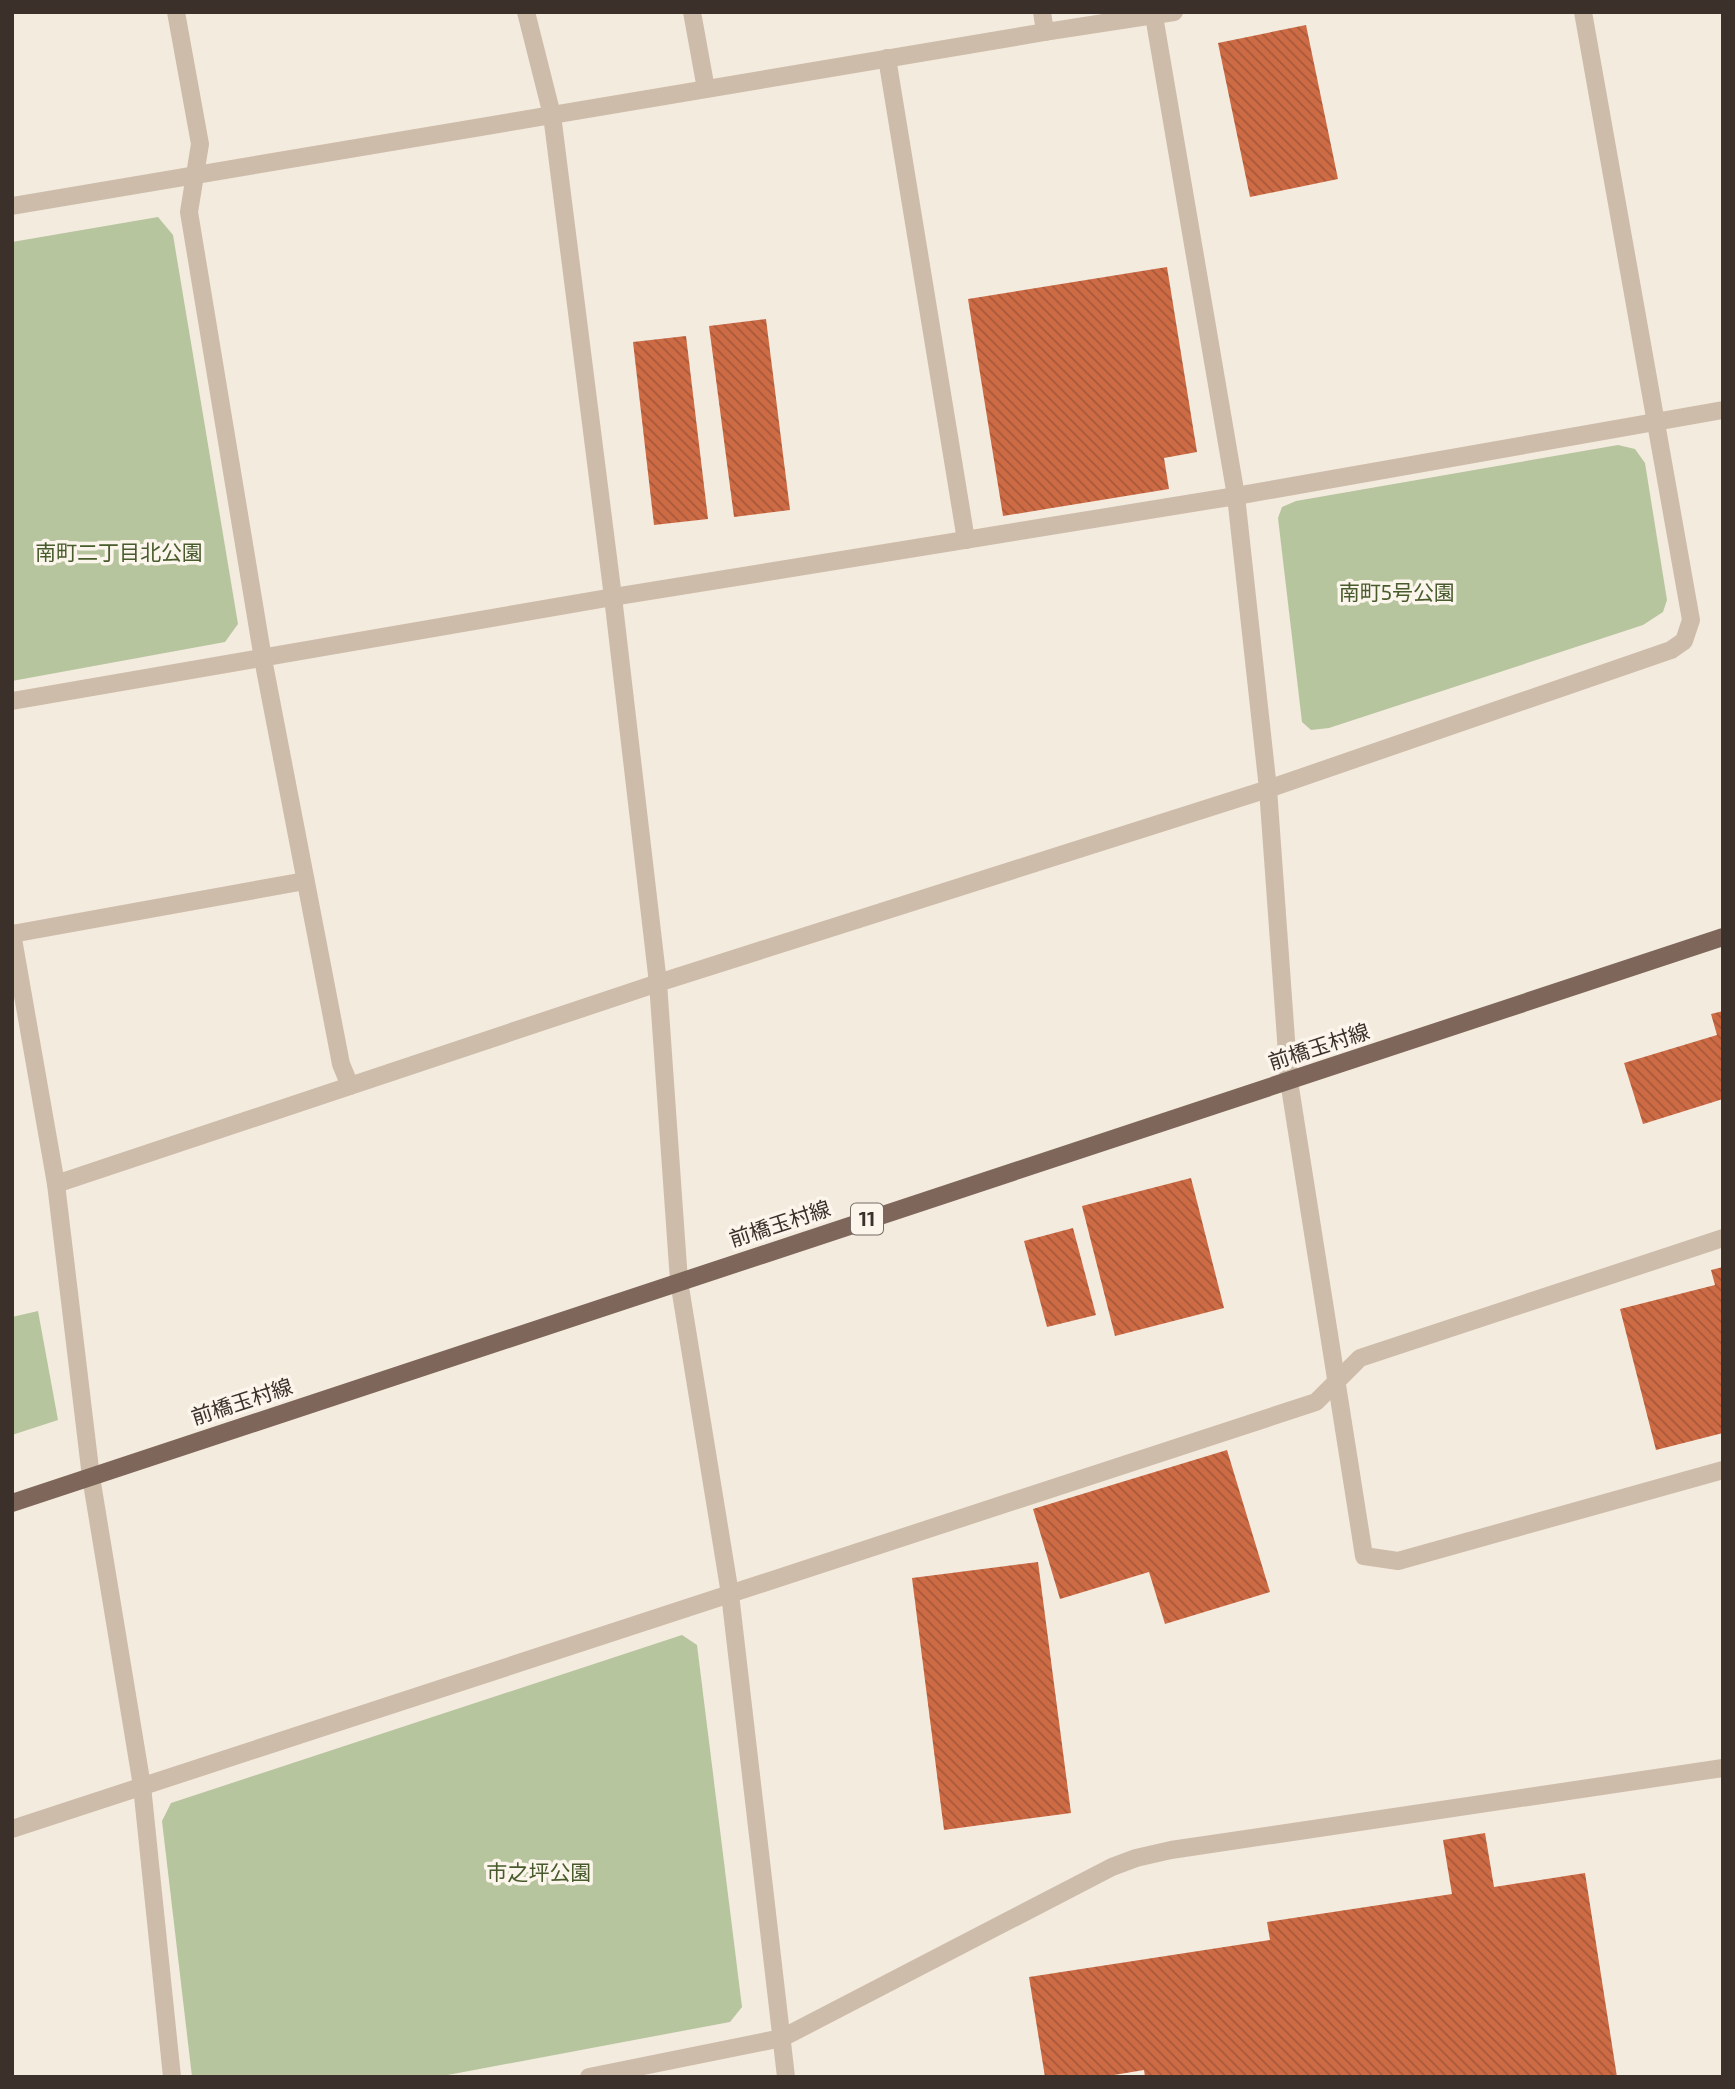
<svg xmlns="http://www.w3.org/2000/svg" width="1735" height="2089" font-family="'Exo 2','Noto Sans JP',sans-serif">
<style>
.park{fill:#b6c59e}
.building{fill:url(#building-back-hatch)}
.lines{fill:none;stroke-linecap:round;stroke-linejoin:round}
.service{stroke:#cebcaa;stroke-width:18}
.minor{stroke:#cebcaa;stroke-width:18}
.tertiary{stroke:#cebcaa;stroke-width:18}
.primary{stroke:#7e675a;stroke-width:18}
.labels{text-anchor:middle;stroke-width:7;stroke-linejoin:round;paint-order:stroke}
.shield{fill:#fbf5ec;stroke:#756b64;stroke-width:2}
.shield-label{font-size:19px;font-weight:bold;fill:#3b302a}
.park-label{font-size:21px;fill:#485b2c;stroke:#fbf5ec}
.street-label{font-size:21px;fill:#3b302a;stroke:#fbf5ec}
</style>
<defs>
<pattern id="building-back-hatch" width="6" height="6" patternUnits="userSpaceOnUse" patternTransform="scale(1.75)"><rect width="6" height="6" fill="#cd6b45"/><path d="M-1 5l2 2M0 0l6 6M5-1l2 2" fill="none" stroke="#a8583a"/></pattern>
</defs>
<rect width="100%" height="100%" fill="#f4ebdf"/>
<g class="park">
<polygon points="158,217 173,235 238,624 225,642 12,681 12,242"/>
<polygon points="1618,445 1635,449 1645,463 1667,600 1663,612 1643,625 1329,728 1311,730 1302,722 1278,518 1282,507 1296,501"/>
<polygon points="38,1311 58,1420 12,1435 12,1317"/>
<polygon points="682,1635 697,1645 742,2007 730,2022 437,2077 192,2077 162,1821 171,1803"/>
</g>
<g class="building">
<polygon points="1306,25 1338,179 1250,197 1218,43"/>
<polygon points="1167,267 1197,452 1164,458 1169,489 1003,516 968,299"/>
<polygon points="766,319 790,510 734,517 709,326"/>
<polygon points="686,336 708,519 654,525 633,342"/>
<polygon points="1723,1011 1723,1099 1643,1124 1624,1063 1717,1035 1711,1014"/>
<polygon points="1191,1178 1224,1308 1115,1336 1082,1206"/>
<polygon points="1073,1228 1096,1315 1047,1327 1024,1241"/>
<polygon points="1723,1267 1723,1433 1656,1450 1620,1309 1715,1285 1711,1270"/>
<polygon points="1227,1450 1270,1592 1165,1624 1149,1572 1060,1599 1033,1509"/>
<polygon points="1038,1562 1071,1813 944,1830 912,1578"/>
<polygon points="1485,1833 1494,1887 1585,1873 1617,2077 1145,2077 1144,2070 1102,2077 1045,2077 1029,1977 1270,1940 1267,1922 1452,1894 1443,1840"/>
</g>
<g class="lines">
<g class="service">
<polyline points="692,12 706,89"/>
<polyline points="1042,12 1045,32"/>
<polyline points="12,934 305,881"/>
<polyline points="56,1184 658,983"/>
</g>
<g class="minor">
<polyline points="176,12 200,144 189,212 263,659 341,1064 350,1086"/>
<polyline points="526,12 552,115 613,597 658,983 679,1281"/>
<polyline points="887,58 966,540"/>
<polyline points="12,701 613,597 1236,496 1723,410"/>
<polyline points="12,933 56,1184 91,1477"/>
<polyline points="658,983 1268,789 1671,650 1684,641 1691,620 1583,12"/>
<polyline points="1289,1081 1364,1556 1398,1561 1723,1470"/>
<polyline points="12,1829 1316,1402 1360,1358 1723,1238"/>
<polyline points="782,2038 1112,1867 1136,1858 1171,1850 1723,1768"/>
</g>
<g class="tertiary">
<polyline points="1154,16 1236,496 1268,789 1289,1081"/>
<polyline points="12,206 1045,32 1174,12"/>
<polyline points="679,1281 730,1594 786,2077"/>
<polyline points="91,1477 142,1786 172,2077"/>
<polyline points="589,2077 782,2038"/>
</g>
<polyline class="primary" points="12,1503 1723,937"/>
</g>
<g class="labels">
<rect class="shield" x="851" y="1203.5" width="32" height="31" rx="5"/>
<g class="shield-label">
<text x="867" y="1226">11</text>
</g>
<g class="park-label">
<text x="119" y="560">南町二丁目北公園</text>
<text x="1397" y="600">南町5号公園</text>
<text x="539" y="1880">市之坪公園</text>
</g>
<g class="street-label">
<text transform="translate(1319 1047) rotate(-18)" y="7">前橋玉村線</text>
<text transform="translate(780 1224) rotate(-18)" y="7">前橋玉村線</text>
<text transform="translate(242 1402) rotate(-18)" y="7">前橋玉村線</text>
</g>
</g>
<rect width="1735" height="2089" fill="none" stroke="#3b302a" stroke-width="28"/>
</svg>
